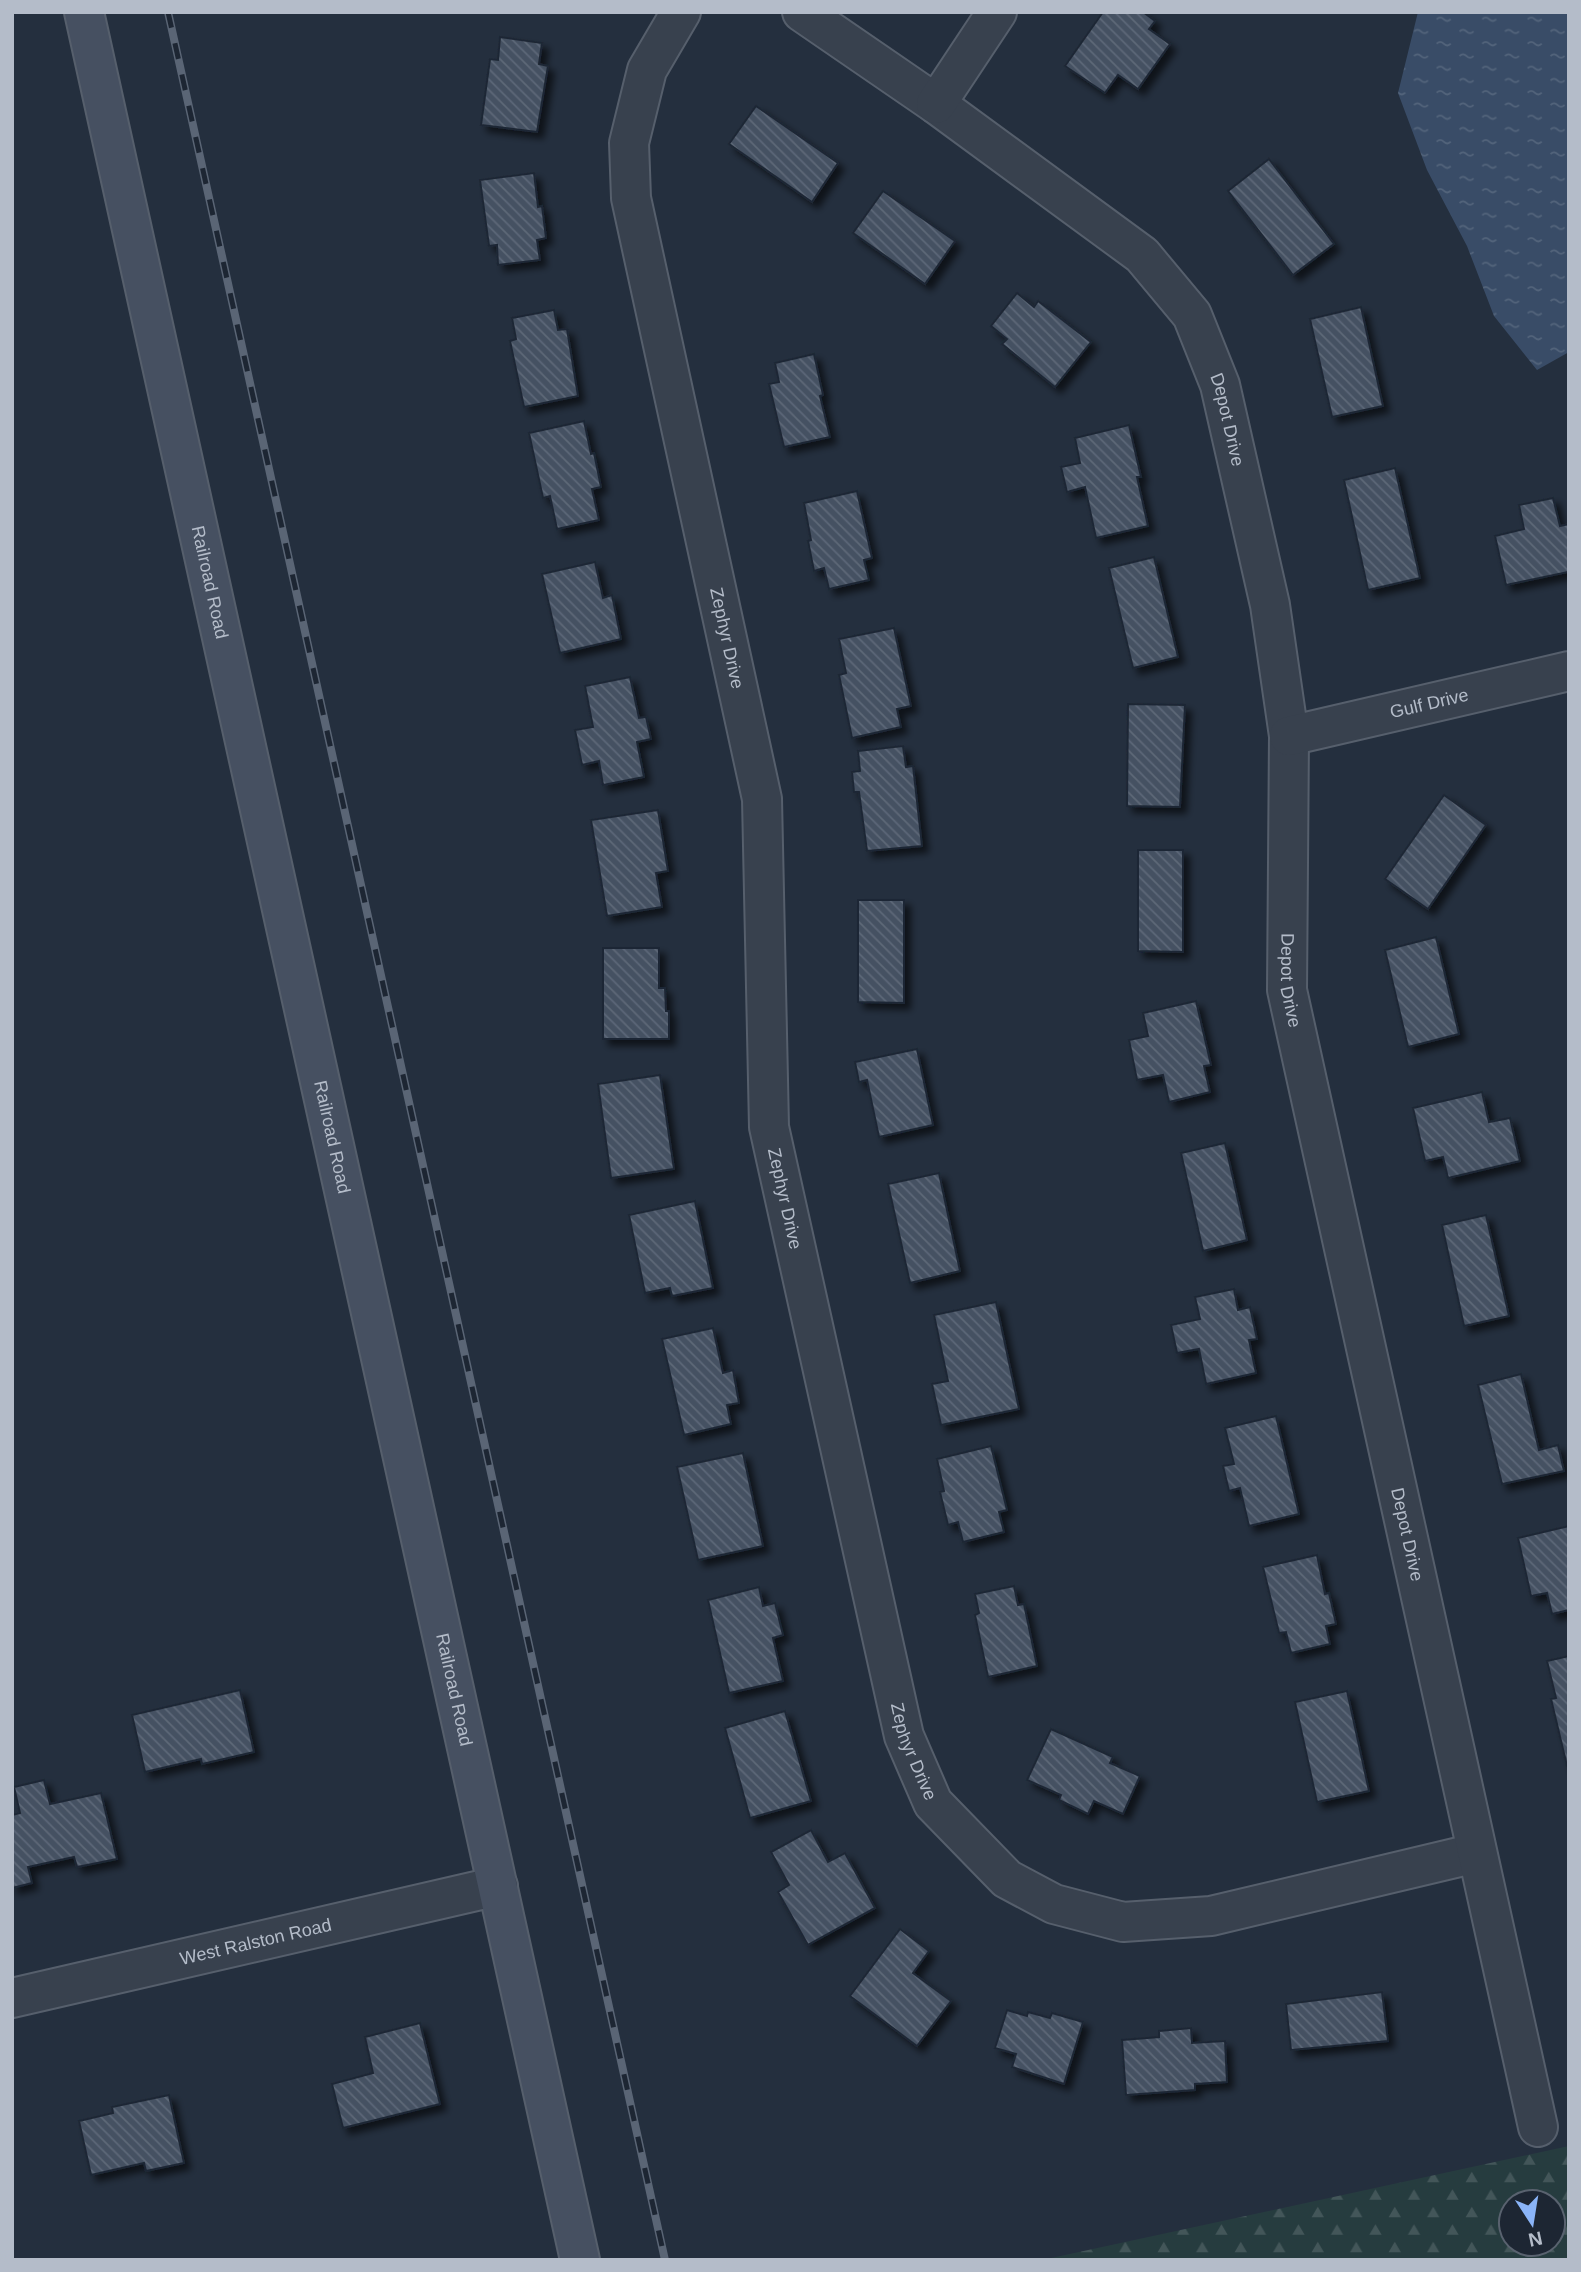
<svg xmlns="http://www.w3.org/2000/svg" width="1581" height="2272" font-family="Arial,sans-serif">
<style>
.forest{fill:url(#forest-firs);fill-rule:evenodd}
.water{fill:url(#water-ripples)}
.building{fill:url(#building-back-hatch);stroke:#1f2835;stroke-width:2;filter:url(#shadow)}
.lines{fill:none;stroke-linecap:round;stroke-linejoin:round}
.street-casing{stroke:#565f6c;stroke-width:42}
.secondary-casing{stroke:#565f6c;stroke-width:42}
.street{stroke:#38414e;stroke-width:38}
.secondary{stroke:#465061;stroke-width:38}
.rail-casing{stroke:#5a6575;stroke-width:8}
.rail{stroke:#1d2633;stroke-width:5;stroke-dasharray:16;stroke-linecap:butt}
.labels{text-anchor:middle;stroke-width:6;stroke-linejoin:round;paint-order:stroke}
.street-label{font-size:18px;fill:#b4bcc9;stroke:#1d2633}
</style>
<defs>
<pattern id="forest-firs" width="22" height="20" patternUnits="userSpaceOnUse" patternTransform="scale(1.75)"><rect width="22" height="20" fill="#263c3f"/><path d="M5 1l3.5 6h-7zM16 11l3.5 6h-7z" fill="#435659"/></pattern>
<pattern id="water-ripples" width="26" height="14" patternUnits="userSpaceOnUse" patternTransform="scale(1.75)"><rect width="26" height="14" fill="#394c67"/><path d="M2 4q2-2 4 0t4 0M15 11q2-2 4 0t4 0" fill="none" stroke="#53647b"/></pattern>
<pattern id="building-back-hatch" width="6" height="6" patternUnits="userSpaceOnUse" patternTransform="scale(1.75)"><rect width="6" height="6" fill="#455162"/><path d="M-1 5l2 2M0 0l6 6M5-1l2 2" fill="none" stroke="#5d6877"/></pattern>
<filter id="shadow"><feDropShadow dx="6" dy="6" stdDeviation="3.5" flood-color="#0009"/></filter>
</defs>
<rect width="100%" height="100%" fill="#242f3e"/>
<path class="forest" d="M1569 2146V2260H1042ZM1511 2202H1553V2244H1511Z"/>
<polygon class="water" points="1418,12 1569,12 1569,352 1537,370 1494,316 1467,246 1427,170 1398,93"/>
<g class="building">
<polygon points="1103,12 1143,12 1155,21 1149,29 1170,44 1138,89 1118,75 1105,93 1065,66"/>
<polygon points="500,37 542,43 539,64 548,66 537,132 481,125 490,59 498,60"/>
<polygon points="756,106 838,163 812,202 729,144"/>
<polygon points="1269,159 1334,244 1293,275 1228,191"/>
<polygon points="534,173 538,207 542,206 546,238 537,240 540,260 498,265 497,245 489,246 480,180"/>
<polygon points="883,191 955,241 925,284 853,233"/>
<polygon points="1017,293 1034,307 1038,301 1091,342 1055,387 1002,344 1007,339 991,326"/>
<polygon points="1361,307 1383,406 1332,417 1310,319"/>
<polygon points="554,310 558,330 567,329 578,396 524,407 510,341 516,339 512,318"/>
<polygon points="814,354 823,395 820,396 830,437 784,447 769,384 779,382 775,363"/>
<polygon points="584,421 591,454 594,453 601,487 592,489 599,520 557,529 550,496 543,498 529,433"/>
<polygon points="1129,425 1141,477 1137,477 1148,526 1096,538 1085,487 1067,492 1061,467 1080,463 1075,438"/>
<polygon points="1395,468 1420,578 1368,590 1344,480"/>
<polygon points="857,491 872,558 864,560 869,580 829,589 824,568 814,571 808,541 811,540 804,503"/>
<polygon points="1553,498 1560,526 1569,524 1568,572 1506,585 1495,536 1524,529 1519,505"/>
<polygon points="1154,557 1178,657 1133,668 1109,568"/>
<polygon points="595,562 603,598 612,595 621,639 560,653 542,574"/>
<polygon points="894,628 911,706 897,709 901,727 852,738 839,675 846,673 839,639"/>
<polygon points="630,677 639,718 646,717 651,739 637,742 644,777 603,785 599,761 582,765 575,730 593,727 585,686"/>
<polygon points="1128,704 1185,705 1180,807 1127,806"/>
<polygon points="903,746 906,767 913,766 922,846 867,851 859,792 854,792 852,772 860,771 858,751"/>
<polygon points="1444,795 1486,825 1428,909 1385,879"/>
<polygon points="658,810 668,871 656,873 662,907 607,916 591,820"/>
<polygon points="1138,850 1183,850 1183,952 1138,951"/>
<polygon points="858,900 904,900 904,1003 858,1002"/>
<polygon points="1436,937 1459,1034 1408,1047 1385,950"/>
<polygon points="603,948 659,948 659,988 665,988 666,1011 669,1011 669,1039 603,1039"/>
<polygon points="1196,1001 1211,1065 1204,1066 1210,1092 1169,1102 1163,1075 1137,1080 1129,1040 1148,1036 1143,1013"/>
<polygon points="917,1049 933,1125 879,1137 867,1080 859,1082 855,1062"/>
<polygon points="660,1075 674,1169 611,1178 598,1084"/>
<polygon points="1482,1092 1489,1122 1510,1118 1520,1161 1448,1178 1443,1157 1425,1161 1413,1108"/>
<polygon points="1225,1143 1247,1240 1203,1251 1181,1153"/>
<polygon points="939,1173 960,1271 910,1283 888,1184"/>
<polygon points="695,1201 713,1288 672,1296 670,1288 645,1293 629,1215"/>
<polygon points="1486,1215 1509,1316 1464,1326 1442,1225"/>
<polygon points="1234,1289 1238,1310 1250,1307 1257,1339 1249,1340 1256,1373 1206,1384 1199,1349 1177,1353 1171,1325 1200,1319 1195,1297"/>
<polygon points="996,1302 1019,1409 941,1425 932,1384 948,1381 934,1315"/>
<polygon points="713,1328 723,1373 733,1370 739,1403 727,1405 731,1424 684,1435 662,1339"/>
<polygon points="1521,1374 1539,1450 1558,1445 1564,1471 1502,1484 1478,1385"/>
<polygon points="1276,1416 1299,1514 1249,1526 1240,1488 1229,1491 1223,1466 1234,1464 1225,1428"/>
<polygon points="991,1446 1007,1510 999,1512 1004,1532 963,1542 958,1522 948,1525 940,1492 944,1491 937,1459"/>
<polygon points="743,1453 763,1546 698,1560 677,1467"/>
<polygon points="1569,1526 1569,1610 1552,1614 1547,1593 1531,1596 1518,1538"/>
<polygon points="1317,1555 1325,1594 1329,1593 1336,1624 1326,1626 1330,1644 1291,1653 1286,1632 1279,1633 1263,1567"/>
<polygon points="1014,1586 1018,1605 1024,1604 1037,1666 988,1677 975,1615 979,1613 975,1594"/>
<polygon points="759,1587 763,1606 775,1603 783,1635 773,1638 783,1681 729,1693 708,1600"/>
<polygon points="1569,1656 1569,1765 1567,1766 1551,1699 1556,1698 1547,1661"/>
<polygon points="240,1690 254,1752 202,1764 201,1759 145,1772 132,1715"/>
<polygon points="1347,1691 1369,1791 1317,1802 1295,1702"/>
<polygon points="785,1711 811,1801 750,1818 725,1728"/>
<polygon points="1051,1729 1113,1757 1110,1763 1140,1776 1123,1814 1094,1801 1088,1814 1059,1800 1061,1795 1027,1780"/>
<polygon points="44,1780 50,1804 101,1793 117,1859 77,1867 74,1857 28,1867 32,1883 12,1888 12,1815 20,1813 14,1787"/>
<polygon points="811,1830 828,1862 845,1853 875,1908 808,1945 778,1892 789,1885 771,1852"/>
<polygon points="900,1929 929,1951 913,1973 951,2001 917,2046 850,1996"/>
<polygon points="1382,1992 1388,2041 1291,2050 1286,2004"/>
<polygon points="1007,2010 1027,2016 1028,2012 1050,2018 1052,2013 1083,2022 1064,2084 1012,2067 1016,2054 995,2048"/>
<polygon points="420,2023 440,2104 343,2128 332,2084 373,2073 365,2037"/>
<polygon points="1191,2028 1192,2043 1225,2041 1227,2082 1195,2084 1195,2090 1126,2095 1122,2040 1159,2037 1159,2031"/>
<polygon points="169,2095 184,2163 146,2171 144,2163 91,2175 79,2121 113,2113 112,2107"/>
</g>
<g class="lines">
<defs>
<g id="street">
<path id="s1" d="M681 12 647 70 629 143 631 198 762 799 769 1127 904 1736 933 1803 1007 1879 1054 1904 1123 1922 1211 1916 1476 1853"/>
<path id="s2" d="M802 12 936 104 1142 255 1192 315 1220 385 1270 605 1289 736 1287 990 1538 2127"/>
<polyline points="936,104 997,12"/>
<path id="s3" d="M1289 736 1569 671"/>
<path id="s4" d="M12 1998 498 1886"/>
</g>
<g id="secondary">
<path id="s5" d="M84 12 580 2260"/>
</g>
</defs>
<use href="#street" class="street-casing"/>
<use href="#secondary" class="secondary-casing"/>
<use href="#street" class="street"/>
<use href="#secondary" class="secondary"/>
<defs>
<polyline id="rail" points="168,12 665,2260"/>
</defs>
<use href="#rail" class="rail-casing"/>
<use href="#rail" class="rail"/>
</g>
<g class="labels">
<g class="street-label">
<text dy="6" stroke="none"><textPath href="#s2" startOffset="607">Depot Drive</textPath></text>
<text dy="6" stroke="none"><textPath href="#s5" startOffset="584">Railroad Road</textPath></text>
<text dy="6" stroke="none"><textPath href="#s1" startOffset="648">Zephyr Drive</textPath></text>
<text dy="6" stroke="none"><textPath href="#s3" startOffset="144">Gulf Drive</textPath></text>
<text dy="6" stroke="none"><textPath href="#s2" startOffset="1174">Depot Drive</textPath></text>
<text dy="6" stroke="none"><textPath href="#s5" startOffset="1152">Railroad Road</textPath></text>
<text dy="6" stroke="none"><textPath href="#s1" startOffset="1214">Zephyr Drive</textPath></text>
<text dy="6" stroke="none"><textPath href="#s2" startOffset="1741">Depot Drive</textPath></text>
<text dy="6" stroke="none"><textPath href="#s5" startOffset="1718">Railroad Road</textPath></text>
<text dy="6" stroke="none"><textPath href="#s1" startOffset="1782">Zephyr Drive</textPath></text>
<text dy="6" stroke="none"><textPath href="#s4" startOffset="250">West Ralston Road</textPath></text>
</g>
</g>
<rect width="1581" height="2272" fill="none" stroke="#b4bcc9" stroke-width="28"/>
<g transform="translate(1532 2223) rotate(168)"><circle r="33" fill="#1d2633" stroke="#59626f" stroke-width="2"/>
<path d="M0-5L12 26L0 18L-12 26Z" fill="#8ab4f8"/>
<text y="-10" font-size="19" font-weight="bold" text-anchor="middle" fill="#b4bcc9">N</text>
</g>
</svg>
